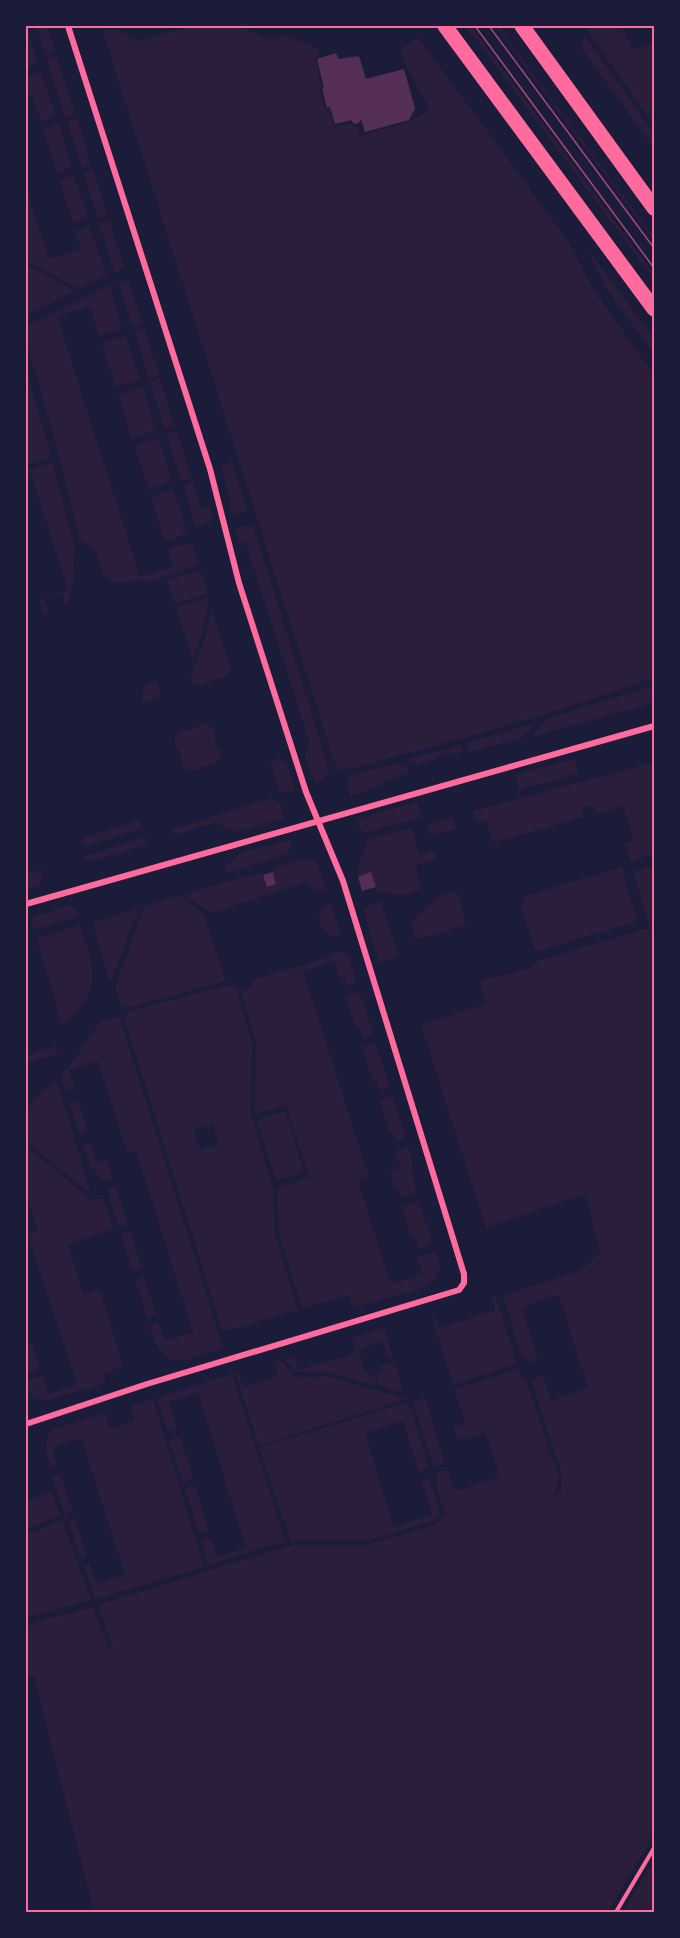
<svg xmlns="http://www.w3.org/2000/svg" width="680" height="1938" viewBox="0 0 680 1938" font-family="Roboto,sans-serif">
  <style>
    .green { fill: #2a1e3b; fill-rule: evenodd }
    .building { fill: #542f53 }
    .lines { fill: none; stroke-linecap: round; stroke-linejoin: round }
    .path { stroke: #ff6b9d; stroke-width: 4 }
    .minor { stroke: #ff6b9d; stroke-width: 6 }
    .primary { stroke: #ff6b9d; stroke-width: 15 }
    .tram { stroke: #a44b75; stroke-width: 1.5 }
    .neatline { fill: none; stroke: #ff6b9d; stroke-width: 2 }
  </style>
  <rect width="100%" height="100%" fill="#1b1b3a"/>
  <g class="green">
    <polygon points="26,26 38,61 26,69"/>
    <polygon points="36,26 47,26 56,52 46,55"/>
    <path d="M192,26H237L271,40L284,34L317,49L320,56L315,58L319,71L318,72L322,87L320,89L325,109L329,110L334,127L350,124L357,127L360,136L411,121L430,109L403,61L401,49L418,37L566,238L594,290L654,375V677C556,714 455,740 354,768L337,770L103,32L113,29L137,40H144Z"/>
    <polygon points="466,26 471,26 654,274 654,280"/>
    <polygon points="495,26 498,26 654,237 654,241"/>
    <polygon points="591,26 622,26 633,50 654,41 654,125 588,31"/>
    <polygon points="585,37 654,133 654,148 580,46"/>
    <polygon points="57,56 75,114 65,117 47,60"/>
    <polygon points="40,71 56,115 41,122 32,94 26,95 26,77"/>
    <polygon points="77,118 91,165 82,168 67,121"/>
    <polygon points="57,124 59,125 72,166 57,173 43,129"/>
    <polygon points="93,169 108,216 98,219 83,172"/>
    <polygon points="73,175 88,217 73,223 59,180"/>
    <polygon points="26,187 49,259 81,249 75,231 89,226 107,275 79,289 26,260"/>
    <polygon points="109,220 125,268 115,273 99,223"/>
    <polygon points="583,242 654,339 654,354 607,289"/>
    <polygon points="26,264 75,291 26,316"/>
    <polygon points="128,280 143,324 133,327 118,282"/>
    <path d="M110,285L122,329L99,336L90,306L57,316L140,577L173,567L167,549L192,543L198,562L195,566L147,582C135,577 124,587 111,581C99,575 102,563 96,553C93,548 85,544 81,541L42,394L26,344V327Z"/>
    <polygon points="144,328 159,375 149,379 134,331"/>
    <polygon points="124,336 126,337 140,379 116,387 102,343"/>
    <polygon points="26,367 51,457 26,465"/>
    <polygon points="160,379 175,426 165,429 150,383"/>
    <polygon points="141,387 143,389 156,429 132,439 118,395"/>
    <polygon points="177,431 192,478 181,481 166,434"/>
    <polygon points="157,438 159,439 172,481 149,490 134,446"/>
    <polygon points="52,462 75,547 73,584 66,607 62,594 44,599 48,613 44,614 39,600 68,590 31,473 26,475 26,471"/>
    <polygon points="232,462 247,511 232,516 229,502 231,501 220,466"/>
    <polygon points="193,482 201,508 210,506 213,521 195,525 183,485"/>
    <polygon points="173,490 188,533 165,542 151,497"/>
    <polygon points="251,525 253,525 330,773 323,780 315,783 305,757 310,744 245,541 239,543 235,528"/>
    <polygon points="196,571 201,573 208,594 175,604 167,580"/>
    <polygon points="209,597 202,634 192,660 176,607"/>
    <polygon points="213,612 231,669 228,676 195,686 190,680 206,635 211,613"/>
    <polygon points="156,681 161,697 141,704 144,685"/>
    <polygon points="651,686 654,703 531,737 548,719"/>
    <polygon points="536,723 522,738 469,752 467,743"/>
    <polygon points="203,724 210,726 215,731 215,742 221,752 220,759 212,766 203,766 198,770 189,771 181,765 180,753 175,746 175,738 181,731 192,730"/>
    <polygon points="461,745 463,752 451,756 449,752 436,756 437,759 417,765 406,760"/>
    <polygon points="279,758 286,762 295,790 283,793 278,789 270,761"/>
    <polygon points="574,759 580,773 519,790 516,775"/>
    <polygon points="654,762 654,854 630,861 625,843 633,841 623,806 596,814 593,805 582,808 584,817 493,843 486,820 476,823 473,811"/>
    <polygon points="397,763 408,767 409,771 366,792 350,796 347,783 351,776"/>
    <polygon points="271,798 281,804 284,819 234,832 216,823 174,835 172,829"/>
    <polygon points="418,802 422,817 365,833 358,826 356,819"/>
    <polygon points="453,818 456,829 431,836 427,825"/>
    <polygon points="139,820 142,828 85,847 82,838"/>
    <polygon points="412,828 419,854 434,850 437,859 415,865 421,884 420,890 405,895 378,892 371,873 358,877 357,871 367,840"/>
    <polygon points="145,837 147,844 90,862 82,857"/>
    <polygon points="290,840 292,846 287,854 226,873 224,867 228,865 240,853"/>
    <path d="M309,858L317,863L327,890C319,894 311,890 306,882L211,913L184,894L262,872L267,886L276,884L273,868Z"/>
    <path d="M652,866L654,873V1834L608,1912H94L34,1675L26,1677V1625L93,1607L109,1649L113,1647L98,1605L292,1545H365L435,1525L445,1514L436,1485L437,1472L447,1470L456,1491L500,1477L485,1432L461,1440C456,1437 455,1434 453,1428L465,1423L454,1389L519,1369L523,1381H526L550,1452L546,1456L551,1454L559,1478L554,1495L560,1493L562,1475L531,1380L543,1375L551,1401L588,1388L559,1295L522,1307L538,1360L530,1362L521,1355L503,1295L582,1270L600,1252L586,1193L486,1228L421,1025L487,1004L479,981L530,968L537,961L645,929L650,930L633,871Z"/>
    <polygon points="622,867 637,921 539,951 534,949 521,904 525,896"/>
    <polygon points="43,869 40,885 26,890 26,875"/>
    <polygon points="457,891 466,925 415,940 411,923 439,896"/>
    <polygon points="179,895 204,915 226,981 126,1008 121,1006 115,987 145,906"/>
    <polygon points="381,901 399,956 379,963 363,908"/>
    <path d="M330,903L342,936L332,937L320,927C317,915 319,908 330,903Z"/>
    <polygon points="71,905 79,916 33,930 30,918"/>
    <polygon points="139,908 110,983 92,922"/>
    <path d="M80,925C94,968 105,992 62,1024L36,938Z"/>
    <polygon points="338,951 348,955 356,981 355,984 347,986 344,977 340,978 334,961 303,971 369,1177 358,1181 391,1284 423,1274 417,1257 436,1252 441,1266 436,1278 426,1287 354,1308 348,1295 304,1308 301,1306 279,1233 277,1188 309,1177 286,1105 255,1114 256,1043 241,990 253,987 251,980 330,957 331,953"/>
    <path d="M235,985L252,1043L251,1115L273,1188L275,1235L297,1307V1310L223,1332L124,1018L127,1012L213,989ZM213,1124L218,1145L200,1150L194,1130Z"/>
    <polygon points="358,992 360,993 373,1033 372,1036 363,1039 360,1028 356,1029 346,996"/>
    <path d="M116,1017L120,1019L223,1348C182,1361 165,1376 149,1325L158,1322L164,1341L193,1332L136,1150L127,1153L98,1061L69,1070L75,1089L66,1092L60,1075L69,1067L101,1021Z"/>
    <polygon points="374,1043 376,1045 390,1085 389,1087 380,1090 377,1081 373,1082 362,1047"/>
    <polygon points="56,1046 58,1054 27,1063 26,1056"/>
    <polygon points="56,1079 90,1190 89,1192 26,1141 26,1108"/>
    <polygon points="392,1096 406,1136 405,1139 396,1142 393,1132 390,1133 379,1100"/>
    <polygon points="78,1100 88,1132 80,1135 69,1103"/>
    <polygon points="286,1111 304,1172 276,1181 257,1120"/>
    <polygon points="91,1143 97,1162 107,1159 113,1178 103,1181 90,1165 83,1145"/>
    <polygon points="26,1146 91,1200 103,1198 113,1229 68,1245 83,1294 100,1290 123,1366 103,1373 105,1382 103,1384 44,1401 35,1398 26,1389 26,1381 42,1376 48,1394 77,1384 28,1235 38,1231 26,1194"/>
    <path d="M407,1147H409C414,1162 411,1175 416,1190L415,1193L402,1197L399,1188H395L390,1172L401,1168L395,1151Z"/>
    <polygon points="116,1186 128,1224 119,1227 107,1189"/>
    <polygon points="418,1201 432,1241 431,1244 419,1249 415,1238 412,1239 401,1206"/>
    <polygon points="130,1232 142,1269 133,1271 121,1234"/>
    <polygon points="144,1277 156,1314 147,1317 135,1280"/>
    <polygon points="495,1295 517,1364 453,1384 431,1315 434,1313 439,1328 495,1311 491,1296"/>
    <polygon points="384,1328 393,1358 389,1359 382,1341 359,1349 365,1372 368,1371 370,1377 374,1375 377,1386 323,1371 297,1372 284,1359 294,1356 299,1370 356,1353 352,1338"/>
    <polygon points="32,1344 40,1369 26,1373 26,1346"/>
    <polygon points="274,1361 281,1361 295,1377 325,1376 407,1399 261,1445 258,1443 235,1373 239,1373 243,1387 278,1376"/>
    <polygon points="394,1361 404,1393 380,1386 376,1374 382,1373 380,1366"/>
    <polygon points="232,1374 285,1541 208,1565 201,1541 211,1538 218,1557 246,1548 198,1393 169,1402 177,1428 168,1431 157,1398"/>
    <polygon points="425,1397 445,1463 434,1467 413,1402"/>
    <polygon points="153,1399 204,1567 95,1599 84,1566 90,1564 97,1584 125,1574 81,1438 52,1447 58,1466 51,1468 45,1450 46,1441 50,1433 54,1429 105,1413 110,1429 135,1421 131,1406"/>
    <polygon points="404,1403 407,1404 412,1413 429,1468 419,1472 403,1421 365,1433 394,1527 432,1515 421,1480 429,1478 440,1513 433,1521 366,1541 291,1541 259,1448"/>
    <polygon points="180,1436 193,1478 183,1482 169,1440"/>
    <polygon points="60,1474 73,1511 65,1514 52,1477"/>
    <polygon points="195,1485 209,1530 199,1533 185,1488"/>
    <polygon points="52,1492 61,1516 26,1529 26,1500"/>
    <polygon points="75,1518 87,1557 81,1559 68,1521"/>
    <polygon points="62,1520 91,1600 26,1618 26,1535"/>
    <polygon points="654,1861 654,1912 623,1912"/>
  </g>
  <g class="building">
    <polygon points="336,53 339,59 359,56 366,79 404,69 415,108 409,120 365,132 361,119 359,123 354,124 351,120 335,124 330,107 327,108 322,89 324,88 317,59"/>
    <polygon points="273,872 276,884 267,887 263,875"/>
    <polygon points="371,872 376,887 362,891 358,877"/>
  </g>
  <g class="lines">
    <polyline class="path" points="616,1912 654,1848"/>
    <g class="minor">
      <polyline points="26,904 654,726"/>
      <polyline points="26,1424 147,1384 459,1290 464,1283 464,1274 343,881 306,792 239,583 210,469 68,26"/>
    </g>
    <g class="primary">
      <polyline points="445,26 654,309"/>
      <polyline points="522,26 654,208"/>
    </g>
    <g class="tram">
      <polyline points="475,26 654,268"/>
      <polyline points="489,26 654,248"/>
    </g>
  </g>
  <rect width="680" height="1938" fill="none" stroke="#1b1b3a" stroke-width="54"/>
  <rect x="27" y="27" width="626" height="1884" class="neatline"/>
</svg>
